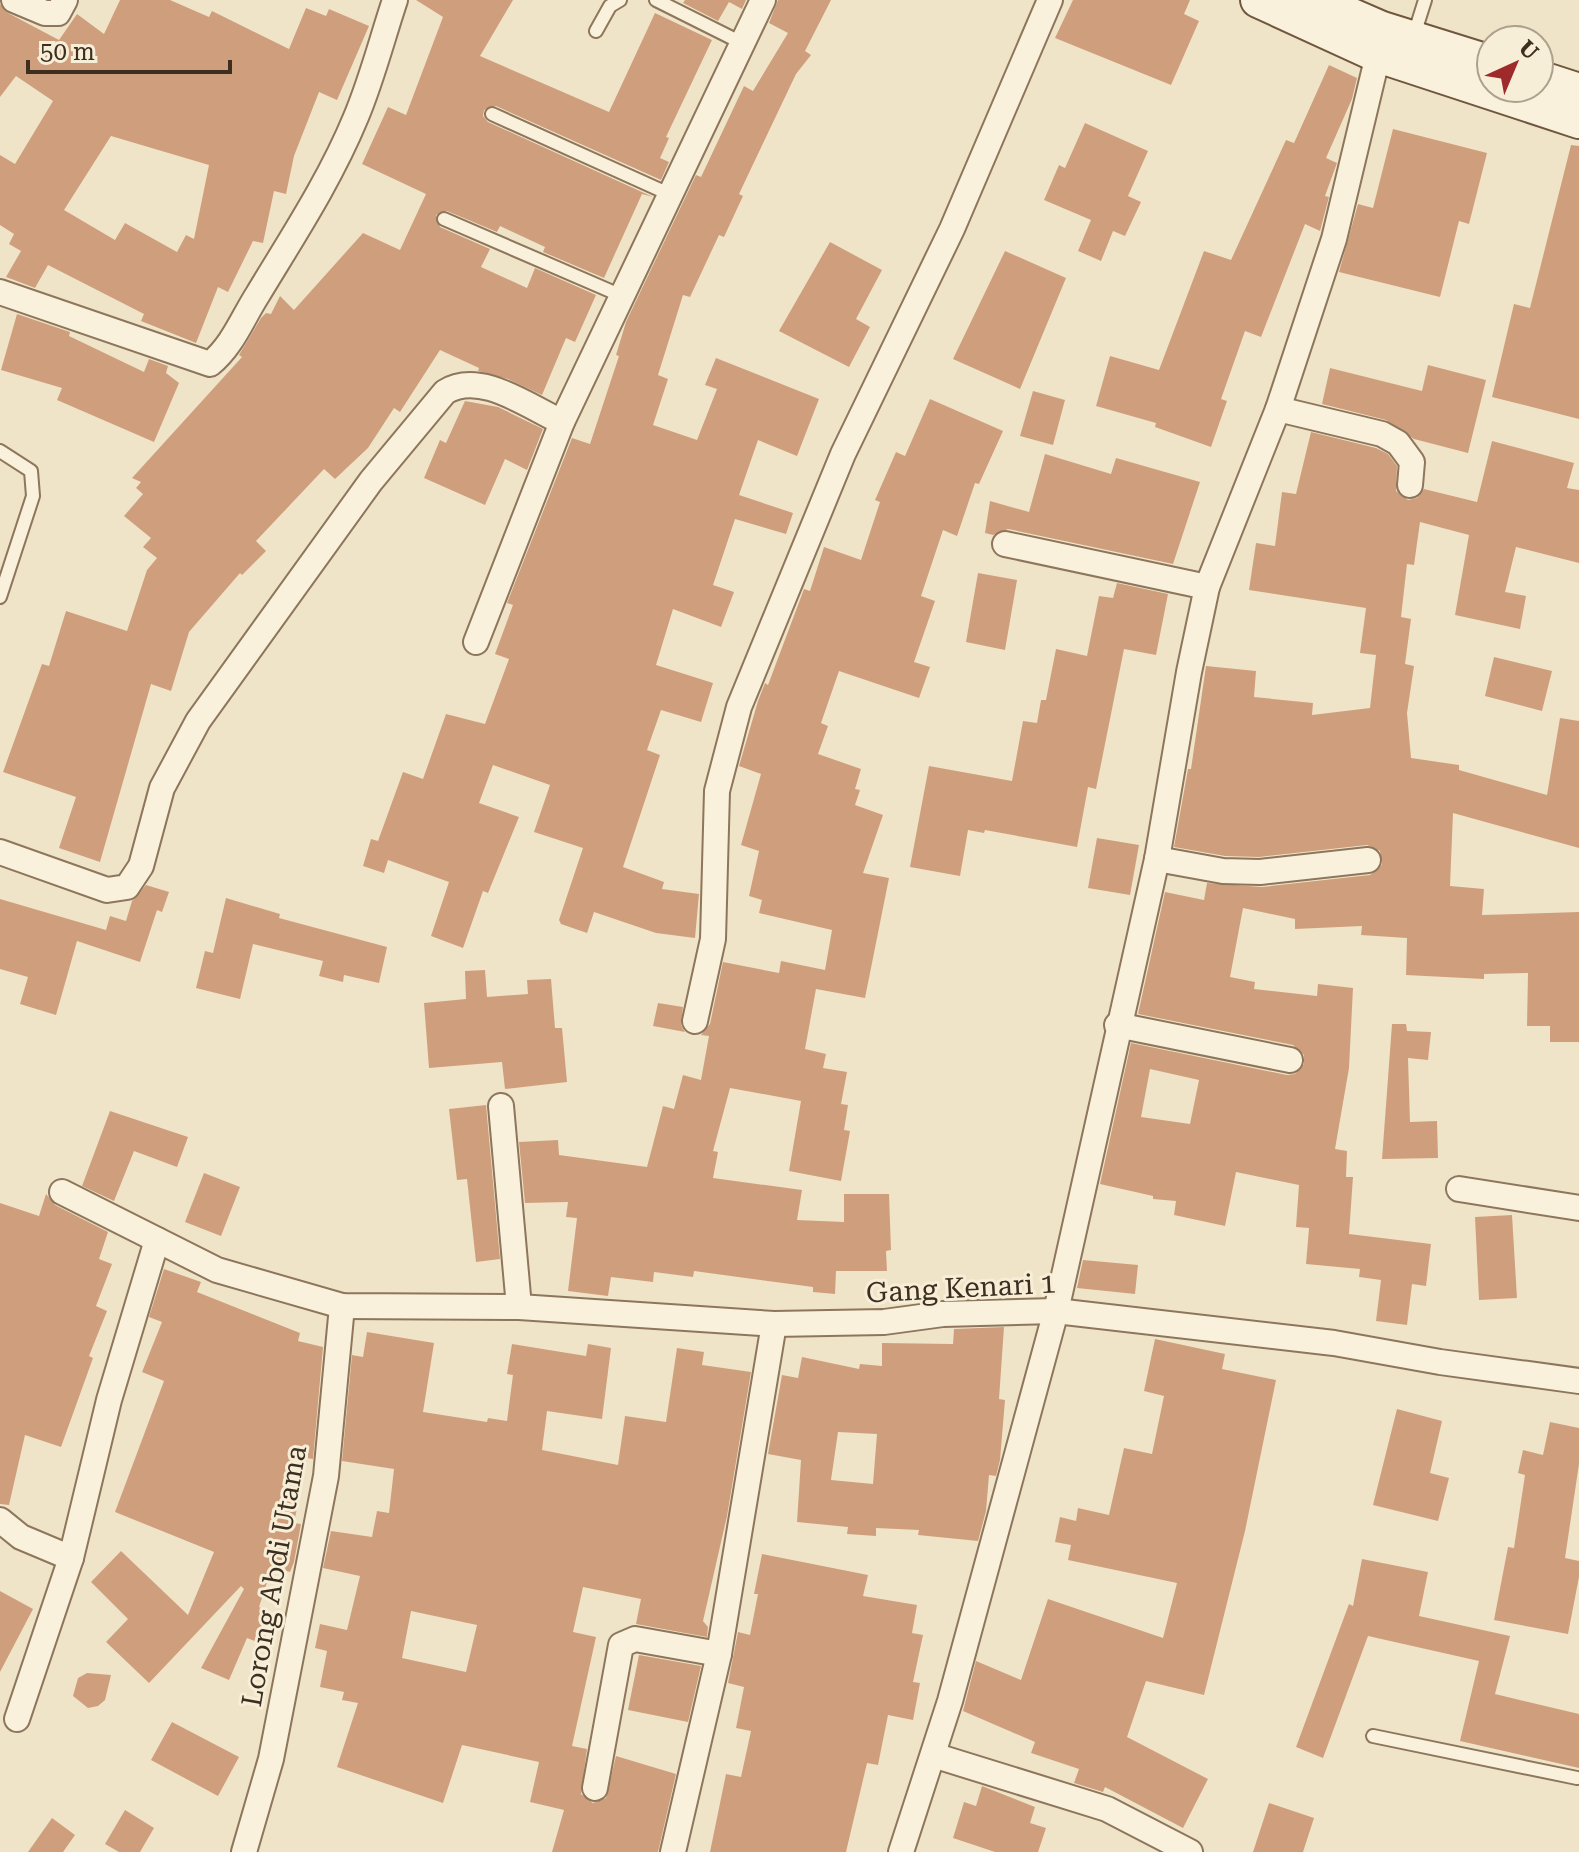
<svg xmlns="http://www.w3.org/2000/svg" width="1579" height="1852" viewBox="0 0 1579 1852" font-family="'Roboto Serif',serif">
  <style>
    .building { fill: #cf9f7d; fill-rule: evenodd }
    .lines { fill: none; stroke-linecap: round; stroke-linejoin: round }
    .lane-casing { stroke: #8d765c; stroke-width: 16 }
    .street-casing { stroke: #8d765c; stroke-width: 28 }
    .secondary-casing { stroke: #6f573f; stroke-width: 38 }
    .lane { stroke: #faf1dc; stroke-width: 12 }
    .street { stroke: #faf1dc; stroke-width: 24 }
    .secondary { stroke: #faf1dc; stroke-width: 34 }
    .labels { text-anchor: middle; dominant-baseline: central; stroke-width: 6; stroke-linejoin: round; paint-order: stroke }
    .street-label { font-size: 28px; fill: #3d2e20; stroke: #f7eed8 }
  </style>
  <rect width="100%" height="100%" fill="#f0e4c8"/>
  <g class="building">
    <path d="M120,0H170L209,17L212,11L289,49L306,8L326,16L329,9L369,26L337,100L319,92L294,156L286,194L274,191L263,243L253,241L228,292L218,287L196,343L141,321L144,314L48,265L35,288L6,277L21,251L9,244L14,234L0,225V155L15,164L53,101L16,76L0,97V4L8,13L59,40L77,14L104,34ZM111,136L209,165L194,239L186,235L177,252L125,223L115,240L64,210Z"/>
    <polygon points="416,0 513,0 480,56 609,112 655,13 712,40 666,137 669,138 660,158 669,162 661,180 496,106 484,110 483,116 488,122 653,197 642,194 604,278 543,252 545,247 500,226 497,232 447,211 436,215 440,227 490,249 481,267 527,288 535,268 596,295 575,342 566,338 542,395 508,379 478,371 479,368 440,350 400,412 394,408 368,448 335,479 324,469 256,541 266,551 242,575 240,573 189,632 171,691 151,684 100,862 59,848 76,797 3,772 42,664 49,666 66,611 127,631 147,570 157,558 143,547 151,538 124,516 143,494 136,488 141,482 132,478 242,357 239,355 261,318 266,313 271,314 280,296 294,310 363,233 400,250 426,194 362,164 388,107 406,115 443,17"/>
    <polygon points="685,0 746,0 742,9 729,2 718,21 683,3"/>
    <polygon points="778,0 831,0 805,51 811,55 796,74 739,194 743,196 724,237 719,235 690,297 683,295 658,375 668,379 653,425 697,440 717,389 705,385 716,358 819,399 797,456 758,440 739,495 793,513 786,534 735,519 713,585 734,592 721,627 673,609 656,665 713,683 701,722 661,710 647,750 660,755 623,867 664,882 662,889 699,894 695,938 656,933 594,912 587,933 561,924 559,920 583,848 534,832 550,785 493,765 479,803 519,817 488,893 483,891 463,948 431,936 449,882 388,860 384,873 363,866 371,839 378,841 403,772 423,779 446,714 485,724 509,659 495,654 513,605 507,603 572,438 590,444 619,356 616,355 626,322 696,175 701,177 744,86 753,91 788,33 769,23"/>
    <polygon points="1073,0 1190,0 1184,14 1199,21 1171,85 1055,38"/>
    <polygon points="1329,65 1357,78 1352,99 1326,158 1337,163 1325,196 1329,197 1320,231 1305,224 1261,337 1245,331 1221,399 1227,401 1211,447 1155,427 1156,423 1096,406 1110,356 1159,370 1204,251 1231,260 1286,140 1294,143"/>
    <polygon points="1085,123 1148,151 1128,196 1141,202 1125,236 1113,231 1101,261 1078,251 1091,220 1044,200 1059,165 1065,168"/>
    <polygon points="1393,129 1487,153 1469,224 1459,221 1440,297 1339,272 1358,204 1373,208"/>
    <polygon points="1571,145 1579,146 1579,419 1492,397 1514,304 1530,308"/>
    <polygon points="830,242 882,270 856,319 870,327 849,367 779,331"/>
    <polygon points="1005,251 1066,278 1020,389 953,359"/>
    <polygon points="17,314 70,332 69,336 144,372 149,359 168,366 166,373 179,383 154,442 57,400 62,388 1,370"/>
    <polygon points="1428,365 1486,380 1468,453 1414,439 1386,420 1322,404 1330,368 1422,391"/>
    <polygon points="1033,391 1065,400 1053,445 1020,436"/>
    <polygon points="930,399 1003,431 979,484 975,483 957,536 943,530 921,596 935,601 914,662 930,667 919,698 839,671 821,723 828,726 818,754 861,769 855,789 860,790 855,805 883,815 863,873 889,878 865,998 816,989 805,1049 826,1054 823,1068 847,1072 841,1104 848,1105 844,1130 850,1131 841,1181 789,1171 801,1101 730,1088 713,1151 718,1152 713,1178 802,1190 797,1220 844,1222 844,1194 889,1194 891,1250 886,1251 887,1271 836,1271 835,1294 813,1292 813,1287 694,1271 693,1277 654,1272 653,1282 611,1277 608,1296 568,1291 577,1218 566,1217 568,1202 525,1203 519,1142 558,1140 559,1155 647,1167 663,1106 674,1109 683,1075 701,1080 709,1036 701,1035 710,1024 723,962 779,973 781,961 825,970 832,930 759,913 762,900 749,896 759,851 741,845 761,774 739,766 758,701 765,683 768,685 804,589 810,591 824,547 861,560 880,502 875,500 896,452 905,456"/>
    <polygon points="465,401 498,407 543,429 527,470 505,459 485,505 424,478 440,440 446,443"/>
    <path d="M1311,432L1376,448L1388,454L1397,466L1396,491L1408,500L1417,498L1424,489L1477,502L1492,441L1574,463L1567,488L1579,490V563L1516,547L1505,592L1526,596L1520,629L1455,615L1469,535L1420,522L1414,565L1407,564L1401,617L1411,619L1405,664L1414,666L1407,713L1411,758L1459,765V770L1547,795L1560,718L1579,721V848L1453,813L1450,886L1484,889L1482,915L1579,912V1042H1550V1026H1527L1528,973L1484,974V979L1406,975L1407,938L1361,935L1362,926L1295,929V919L1243,908L1230,977L1255,982L1254,989L1317,996L1318,984L1353,988L1349,1068L1335,1149L1347,1151L1346,1177H1353L1349,1234L1431,1244L1426,1286L1412,1284L1407,1325L1376,1321L1381,1280L1359,1277L1360,1269L1306,1264L1309,1228L1296,1227L1299,1185L1236,1172L1225,1226L1174,1215L1176,1201L1153,1199V1196L1100,1184L1131,1043L1287,1075L1295,1074L1304,1064V1055L1293,1045L1138,1014L1165,892L1204,900L1207,883L1262,887L1370,875L1382,865L1380,851L1367,845L1259,857L1225,856L1174,847L1188,769H1191L1206,666L1256,671L1254,697L1313,703L1312,715L1370,708L1376,655L1360,653L1366,608L1249,590L1256,543L1275,546L1282,492L1296,494ZM1150,1069L1199,1080L1190,1124L1141,1117Z"/>
    <polygon points="1045,454 1111,474 1116,458 1200,482 1173,564 1008,529 993,535 985,533 990,501 1029,512"/>
    <polygon points="978,573 1017,580 1005,650 966,642"/>
    <polygon points="1117,583 1168,594 1156,655 1124,649 1096,789 1088,787 1077,847 985,830 984,833 968,830 960,876 910,867 929,766 1012,781 1023,721 1037,723 1041,700 1046,700 1056,649 1087,656 1099,596 1113,598"/>
    <polygon points="1494,657 1552,671 1542,711 1485,696"/>
    <polygon points="1097,838 1139,845 1130,895 1088,888"/>
    <polygon points="146,885 169,892 162,912 157,910 140,962 77,941 56,1015 20,1004 28,977 0,969 0,899 106,930 110,916 126,921 132,901"/>
    <polygon points="226,898 280,914 279,918 387,947 379,983 344,975 343,982 319,976 323,961 253,944 240,999 196,988 205,951 213,953"/>
    <polygon points="485,970 487,997 528,994 527,980 551,979 555,1028 562,1028 567,1082 505,1089 502,1062 429,1068 424,1003 466,999 465,971"/>
    <polygon points="658,1003 683,1007 681,1025 685,1032 653,1026"/>
    <polygon points="1392,1024 1406,1024 1407,1031 1431,1032 1428,1060 1408,1058 1410,1122 1437,1121 1438,1158 1382,1159"/>
    <polygon points="486,1105 500,1259 476,1262 467,1179 457,1180 449,1109"/>
    <polygon points="110,1111 188,1137 177,1167 134,1151 114,1201 82,1186"/>
    <polygon points="204,1173 240,1187 221,1236 185,1222"/>
    <polygon points="46,1194 55,1205 108,1232 99,1259 112,1264 96,1306 107,1311 89,1356 93,1358 61,1447 25,1435 9,1505 0,1504 0,1203 39,1216"/>
    <polygon points="1512,1215 1517,1298 1479,1300 1475,1217"/>
    <polygon points="1083,1260 1138,1265 1135,1294 1077,1288"/>
    <polygon points="164,1269 201,1282 197,1292 300,1333 298,1341 323,1347 313,1459 307,1458 294,1523 301,1524 294,1562 290,1572 272,1567 259,1607 274,1614 262,1644 247,1638 229,1680 201,1668 244,1589 241,1586 149,1683 106,1642 128,1619 91,1582 121,1551 188,1615 214,1552 115,1512 164,1381 142,1372 162,1322 149,1317"/>
    <path d="M1004,1327L999,1399L1005,1400L1000,1460L996,1476L989,1475L986,1511L978,1541L918,1535L919,1530L876,1528V1536L847,1534L848,1527L797,1522L801,1460L768,1454L782,1375L798,1378L802,1357L859,1369L860,1364L882,1366V1343L953,1344L954,1329ZM838,1432L877,1434L873,1484L831,1480Z"/>
    <path d="M367,1332L434,1343L423,1412L487,1422L488,1418L507,1421L513,1375L507,1374L512,1344L586,1356L588,1344L611,1348L602,1419L547,1411L542,1450L618,1465L625,1416L666,1422L677,1348L704,1352L702,1365L751,1372L727,1516L703,1621L708,1627L707,1637L636,1624L641,1599L583,1587L573,1632L596,1637L572,1746L587,1749L581,1794L593,1803L606,1798L616,1756L676,1774L658,1852H552L564,1810L530,1802L539,1762L462,1745L443,1803L337,1767L358,1703L342,1700L344,1692L320,1687L327,1651L315,1648L320,1624L347,1630L360,1576L323,1568L331,1531L372,1537L377,1511L389,1513L394,1469L342,1461L352,1355L363,1357ZM411,1611L477,1625L466,1672L402,1658Z"/>
    <polygon points="1155,1339 1225,1354 1222,1369 1276,1380 1245,1531 1204,1695 1146,1681 1127,1737 1208,1779 1183,1828 1105,1787 1103,1792 1074,1783 1079,1769 1031,1753 1035,1742 963,1711 976,1661 1021,1680 1048,1599 1163,1638 1177,1583 1068,1560 1071,1545 1055,1542 1060,1517 1076,1521 1078,1508 1109,1515 1124,1448 1152,1454 1164,1396 1144,1391"/>
    <polygon points="1397,1409 1442,1421 1430,1473 1449,1478 1438,1521 1373,1505"/>
    <polygon points="1550,1422 1579,1428 1579,1464 1565,1558 1579,1561 1579,1577 1568,1634 1494,1620 1508,1547 1514,1548 1525,1475 1518,1473 1523,1450 1543,1455"/>
    <polygon points="762,1554 868,1575 863,1596 917,1605 912,1633 923,1635 913,1682 920,1683 913,1720 888,1715 878,1765 867,1763 846,1852 710,1852 726,1774 741,1777 751,1731 736,1728 744,1687 728,1683 738,1632 750,1635 758,1594 754,1594"/>
    <polygon points="1362,1559 1428,1572 1419,1616 1510,1636 1495,1694 1579,1714 1579,1768 1460,1741 1479,1661 1368,1636 1323,1758 1296,1747 1349,1604 1353,1606"/>
    <polygon points="0,1591 33,1609 0,1672"/>
    <polygon points="639,1655 701,1666 688,1722 628,1710"/>
    <polygon points="87,1673 111,1675 105,1700 98,1706 88,1708 73,1696 78,1678"/>
    <polygon points="172,1722 239,1757 218,1796 151,1760"/>
    <polygon points="982,1786 1035,1807 1030,1823 1046,1828 1038,1852 995,1852 953,1838 964,1802 976,1806"/>
    <polygon points="1269,1803 1314,1818 1303,1852 1253,1852"/>
    <polygon points="125,1810 154,1828 140,1852 119,1852 105,1844"/>
    <polygon points="52,1818 75,1835 63,1852 28,1852"/>
  </g>
  <g class="lines">
    <g class="lane-casing">
      <g id="lane">
        <polyline points="656,0 740,42"/>
        <polyline points="596,31 610,6 620,0"/>
        <polyline points="1414,35 1425,0"/>
        <polyline points="492,114 669,194"/>
        <polyline points="444,219 622,296"/>
        <polyline points="0,451 31,471 33,496 0,597"/>
        <polyline points="1373,1736 1577,1778"/>
      </g>
    </g>
    <g class="street-casing">
      <g id="street">
        <polyline points="14,0 45,13 58,13 65,0"/>
        <path d="M0,292L210,364C233,345 242,319 258,294C293,236 330,180 356,117C372,79 382,39 395,0"/>
        <polyline points="1278,409 1382,434 1398,443 1412,462 1410,485"/>
        <polyline points="1005,544 1207,587"/>
        <polyline points="476,642 562,422 763,0"/>
        <path d="M0,852L107,890L127,887L141,866L162,788L198,721L371,481L445,392C480,370 527,406 562,422"/>
        <polyline points="1157,859 1223,871 1260,872 1368,860"/>
        <polyline points="695,1021 713,939 717,791 739,707 843,454 952,229 1050,0"/>
        <polyline points="1117,1025 1290,1060"/>
        <polyline points="501,1106 519,1307"/>
        <polyline points="1459,1189 1579,1208"/>
        <polyline points="62,1192 217,1270 342,1306 519,1307 774,1324 884,1322 943,1314 1056,1311 1334,1343 1440,1362 1579,1381"/>
        <polyline points="0,1520 21,1537 71,1558"/>
        <polyline points="17,1719 71,1558 109,1400 157,1240"/>
        <polyline points="933,1755 1107,1809 1190,1852"/>
        <polyline points="595,1788 621,1645 635,1639 719,1654"/>
        <polyline points="244,1852 271,1759 326,1476 342,1306"/>
        <polyline points="673,1852 719,1654 774,1324"/>
        <polyline points="901,1852 950,1701 1056,1311 1157,859 1189,672 1207,587 1278,409 1334,239 1378,55"/>
      </g>
    </g>
    <g class="secondary-casing">
      <g id="secondary">
        <polyline points="1258,0 1378,55 1579,121"/>
        <polyline points="1315,0 1382,29 1491,63"/>
        <polyline points="1539,78 1579,91"/>
      </g>
    </g>
    <use href="#lane" class="lane"/>
    <use href="#street" class="street"/>
    <use href="#secondary" class="secondary"/>
  </g>
  <g class="labels">
    <g class="street-label">
      <text transform="translate(961 1288) rotate(-3)">Gang Kenari 1</text>
      <text transform="translate(274 1576) rotate(-80)">Lorong Abdi Utama</text>
    </g>
  </g>
  <g transform="translate(1515 64) rotate(44)"><circle r="38" fill="#f7eed8" stroke="#ada18e" stroke-width="2"/>
  <path d="M0-6L14 30L0 20L-14 30Z" fill="#9e2a2b"/>
  <text y="-12" font-size="22" font-weight="bold" text-anchor="middle" fill="#3d2e20">U</text>
  </g>
  <path d="M28 60v12h202v-12" fill="none" stroke="#3d2e20" stroke-width="4"/>
  <text x="40" y="60" font-size="24" fill="#3d2e20" stroke="#f7eed8" stroke-width="6" paint-order="stroke">50 m</text>
</svg>
